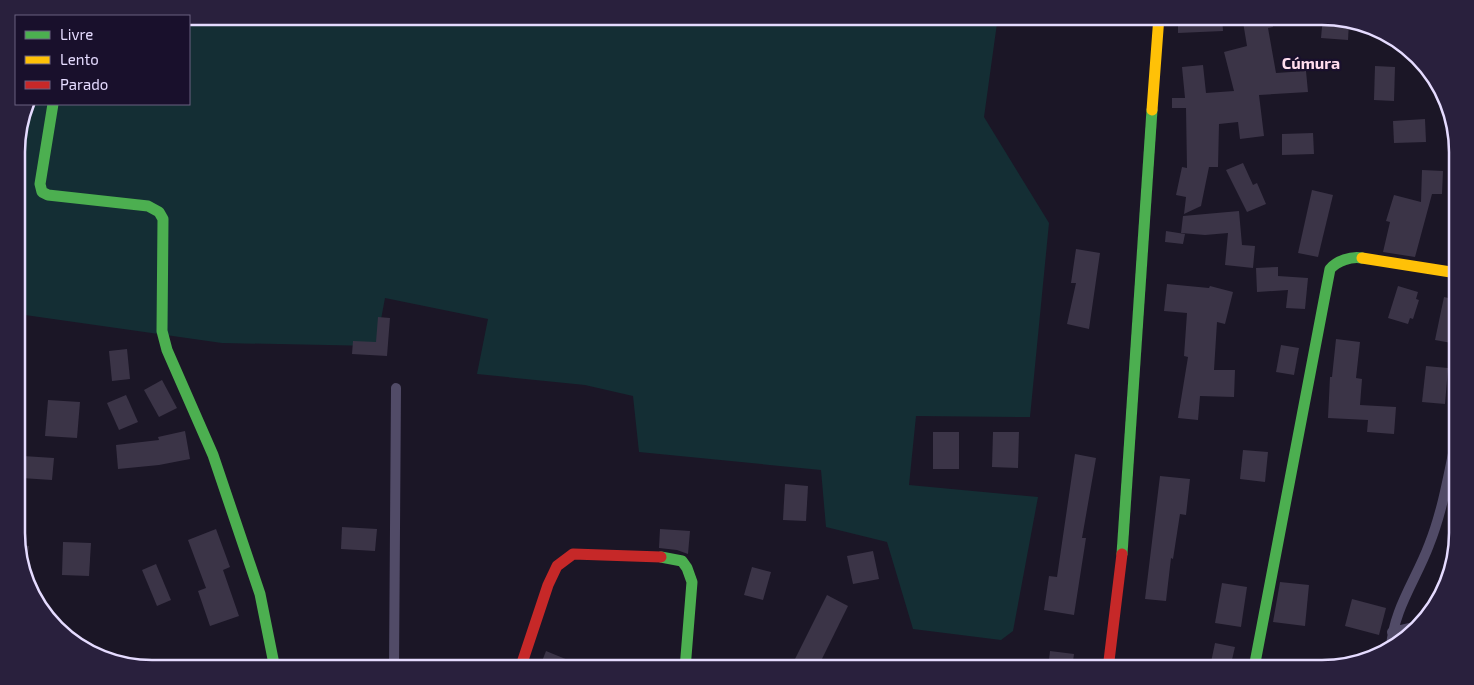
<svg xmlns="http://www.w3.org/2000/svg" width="1474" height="685" viewBox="0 0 1474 685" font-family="'Exo 2',sans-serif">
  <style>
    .green { fill: #142e34 }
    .building { fill: #3b3447 }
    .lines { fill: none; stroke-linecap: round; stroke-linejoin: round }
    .street { stroke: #514b67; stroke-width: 10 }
    .fast { stroke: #4caf50; stroke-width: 11 }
    .slow { stroke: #ffc107; stroke-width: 11 }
    .jam { stroke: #c62828; stroke-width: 11 }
    .labels { text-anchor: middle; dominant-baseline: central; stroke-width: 4.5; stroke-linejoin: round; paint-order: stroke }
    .neighbourhood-label { font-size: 16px; font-weight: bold; fill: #ffdded; stroke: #19102c }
    .rim { fill: none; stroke: #e5dbff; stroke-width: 2.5 }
  </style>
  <rect width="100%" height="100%" fill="#1b1626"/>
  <polygon class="green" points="189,16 998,16 984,117 1049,223 1030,417 916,416 909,485 1038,497 1013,631 1001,640 913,629 887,542 826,527 821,470 639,452 633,396 585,385 477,374 488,319 385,298 376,346 222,343 18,314 17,317 17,143 27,104 189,104"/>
  <g class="building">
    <polygon points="1178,16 1222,16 1223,31 1178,33"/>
    <polygon points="1242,16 1271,16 1273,27 1268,28 1276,73 1306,71 1308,92 1259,95 1264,136 1240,139 1238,122 1219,124 1218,167 1209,167 1201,206 1184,214 1186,197 1176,195 1182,167 1187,168 1186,108 1172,108 1172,98 1185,98 1182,67 1203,65 1206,93 1234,91 1224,52 1247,46"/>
    <polygon points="1323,16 1349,22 1348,40 1321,38"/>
    <polygon points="1375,66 1395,67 1394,101 1374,100"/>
    <polygon points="1425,119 1426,142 1394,143 1393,121"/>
    <polygon points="1313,133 1314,154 1282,155 1282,134"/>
    <polygon points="1243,163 1253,185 1257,183 1266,204 1247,212 1226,170"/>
    <polygon points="1422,170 1443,171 1442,194 1432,194 1415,257 1383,252 1390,222 1386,221 1394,195 1421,202"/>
    <polygon points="1312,190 1333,195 1318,257 1298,253"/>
    <polygon points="1239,211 1242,245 1255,246 1253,268 1225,265 1228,233 1205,235 1181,233 1183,216"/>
    <polygon points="1166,231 1185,234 1183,244 1165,242"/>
    <polygon points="1076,249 1100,253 1089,329 1067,324 1076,283 1071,283"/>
    <polygon points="1278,267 1278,276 1308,278 1305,309 1286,308 1288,290 1257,292 1256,268"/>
    <polygon points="1167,284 1209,288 1210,286 1233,292 1225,324 1217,322 1214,370 1235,370 1234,397 1200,396 1198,420 1178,418 1188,357 1184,356 1187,313 1164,311"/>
    <polygon points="1398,286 1418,292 1416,299 1419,300 1413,319 1410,318 1408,324 1388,318"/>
    <polygon points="1444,297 1457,300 1457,344 1435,340"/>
    <polygon points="378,317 390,318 387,356 352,354 353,341 376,342"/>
    <polygon points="1336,339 1360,342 1356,378 1362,379 1360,405 1396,407 1394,434 1367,432 1368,420 1328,418 1330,377 1332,377"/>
    <polygon points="1281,345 1299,348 1294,375 1276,372"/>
    <polygon points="127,349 130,379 112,381 109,351"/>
    <polygon points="1426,366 1448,368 1445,404 1422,402"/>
    <polygon points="162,380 177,408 159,417 144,390"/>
    <polygon points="126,395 138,422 119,430 107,403"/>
    <polygon points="48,400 80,402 77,438 45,436"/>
    <polygon points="185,431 190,459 159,465 118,469 116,445 159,440 158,437"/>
    <rect x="933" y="432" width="26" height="37"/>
    <polygon points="993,432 1019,432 1018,468 992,467"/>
    <polygon points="1243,450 1268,452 1265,482 1240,479"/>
    <polygon points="1075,454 1096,458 1082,538 1086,538 1074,615 1044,610 1049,576 1057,577"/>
    <polygon points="23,456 54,458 52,480 21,478"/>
    <polygon points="1160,476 1190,479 1186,515 1180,514 1173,559 1171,558 1166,601 1145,599"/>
    <polygon points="785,484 808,486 806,521 783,520"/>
    <polygon points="342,527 377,529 375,551 341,549"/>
    <polygon points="216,529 230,567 223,570 239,616 210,626 198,591 206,588 188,540"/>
    <polygon points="660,529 690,531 688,554 677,550 659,548"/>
    <polygon points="63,542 91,543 89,576 62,575"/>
    <polygon points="17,544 29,546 26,571 17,551"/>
    <polygon points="873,551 879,579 853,584 847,556"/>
    <polygon points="156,564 171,600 157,606 142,570"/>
    <polygon points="752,567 771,572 763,600 744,595"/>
    <polygon points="1280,582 1309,585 1305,626 1273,622"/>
    <polygon points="1222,583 1247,587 1241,627 1215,623"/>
    <polygon points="827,595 848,606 817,669 790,669"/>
    <polygon points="1352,599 1386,608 1379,635 1345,626"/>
    <polygon points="1215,643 1235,647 1230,668 1210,667"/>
    <polygon points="546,651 568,660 565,669 539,669"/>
    <polygon points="1050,651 1074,654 1072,669 1048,669"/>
  </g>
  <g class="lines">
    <g class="street">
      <polyline points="1392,632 1413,627"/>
      <path d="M1391,648C1393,610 1416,580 1429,545C1443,510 1449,472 1457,434"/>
      <polyline points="394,669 396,388"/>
    </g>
    <g class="fast">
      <polyline points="53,104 40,184 42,192 48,195 148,206 159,212 163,219 162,331 167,350 213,455 260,594 275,669"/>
      <polyline points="1122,554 1152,110"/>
      <polyline points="661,557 682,561 687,568 692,582 685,669"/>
      <path d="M1254,668L1330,269C1337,261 1351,256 1362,258"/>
    </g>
    <g class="slow">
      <polyline points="1152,110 1159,16"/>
      <polyline points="1362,258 1457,273"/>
    </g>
    <g class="jam">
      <polyline points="520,669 548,585 557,566 573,554 661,557"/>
      <polyline points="1108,669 1122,554"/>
    </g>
  </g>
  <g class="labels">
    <g class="neighbourhood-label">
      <text x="1311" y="62">Cúmura</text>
    </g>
  </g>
  <path d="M0 0H1474V685H0ZM152 25H1322A127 127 0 0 1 1449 152V533A127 127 0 0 1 1322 660H152A127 127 0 0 1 25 533V152A127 127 0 0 1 152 25Z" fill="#29203d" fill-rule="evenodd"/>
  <path class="rim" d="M152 25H1322A127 127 0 0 1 1449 152V533A127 127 0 0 1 1322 660H152A127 127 0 0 1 25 533V152A127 127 0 0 1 152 25Z"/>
  <rect x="15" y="15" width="175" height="90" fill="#19102c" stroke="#6b6180"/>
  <rect x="25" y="31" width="25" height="8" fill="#4caf50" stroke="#6b6180"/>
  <text x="60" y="40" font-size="15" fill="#e5dbff">Livre</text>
  <rect x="25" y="56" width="25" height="8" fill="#ffc107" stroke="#6b6180"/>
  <text x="60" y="65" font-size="15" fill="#e5dbff">Lento</text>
  <rect x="25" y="81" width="25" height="8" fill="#c62828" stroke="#6b6180"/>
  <text x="60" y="90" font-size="15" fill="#e5dbff">Parado</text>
</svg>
